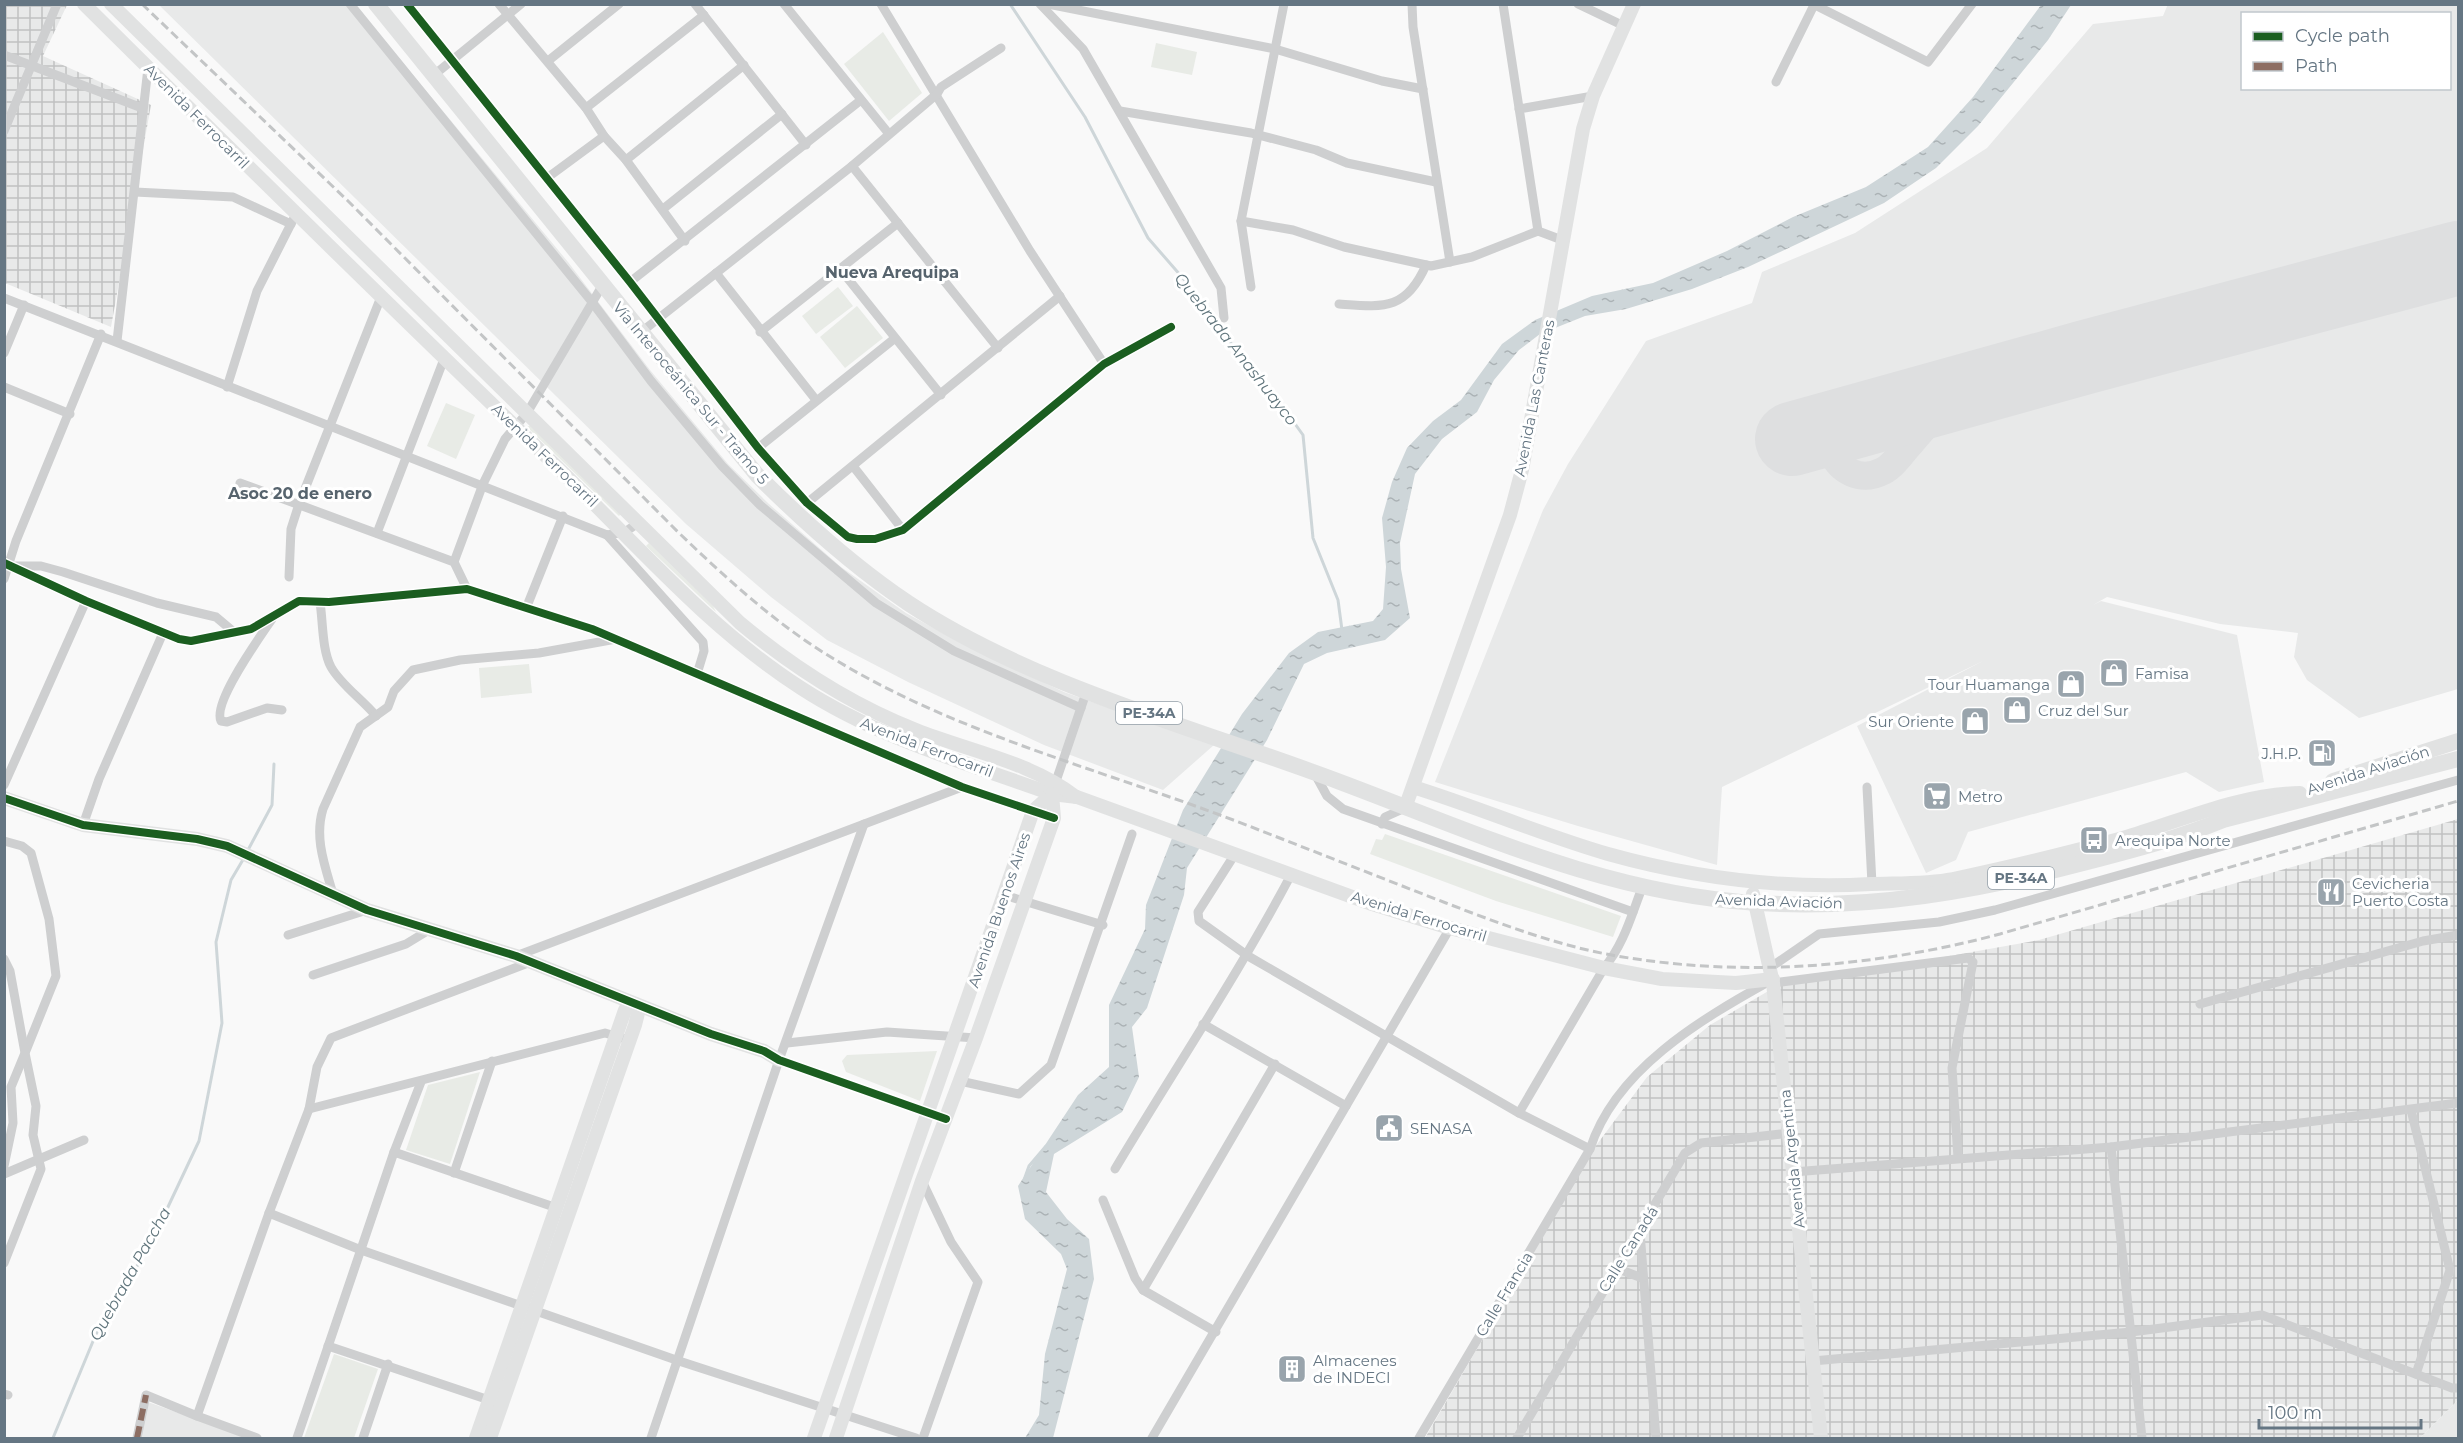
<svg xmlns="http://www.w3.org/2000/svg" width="2463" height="1443" viewBox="0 0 2463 1443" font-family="Montserrat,sans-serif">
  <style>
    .built { fill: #e8e9e9; fill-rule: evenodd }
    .industrial { fill: url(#industrial-grid) }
    .green { fill: #e8ebe6 }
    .water { fill: url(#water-ripples) }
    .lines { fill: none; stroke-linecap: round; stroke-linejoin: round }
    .stream { stroke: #ced6d9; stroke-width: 3 }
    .taxiway { stroke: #dedfe0; stroke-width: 28 }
    .runway { stroke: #dedfe0; stroke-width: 74 }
    .street { stroke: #cecfd0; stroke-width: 9 }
    .secondary { stroke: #e1e2e2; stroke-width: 14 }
    .highway { stroke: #e1e2e2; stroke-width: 16 }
    .rail { stroke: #c3c5c6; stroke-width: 3; stroke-dasharray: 9 4.5; stroke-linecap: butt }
    .quiet { stroke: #8d6e63; stroke-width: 6; stroke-dasharray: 12 6; stroke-linecap: butt }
    .cycleway-casing { stroke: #fff; stroke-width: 11 }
    .cycleway { stroke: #1b5e20; stroke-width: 8 }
    .labels { text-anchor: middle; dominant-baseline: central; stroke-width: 6; stroke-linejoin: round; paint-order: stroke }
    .shield { fill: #fff; stroke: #939fa8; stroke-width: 1.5 }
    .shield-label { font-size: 14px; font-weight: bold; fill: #657683 }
    .street-label { font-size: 15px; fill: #657683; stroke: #fff }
    .poi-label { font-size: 15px; fill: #657683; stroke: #fff; text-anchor: start }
    .neighbourhood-label { font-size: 16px; font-weight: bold; fill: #57646e; stroke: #fff }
    .water-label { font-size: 16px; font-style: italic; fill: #60757c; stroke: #fff }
  </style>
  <defs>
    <pattern id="industrial-grid" width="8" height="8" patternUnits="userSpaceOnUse" patternTransform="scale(1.5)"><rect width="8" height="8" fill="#e8e9e9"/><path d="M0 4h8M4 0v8" fill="none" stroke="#c0c1c2"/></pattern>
    <pattern id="water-ripples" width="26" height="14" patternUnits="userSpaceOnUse" patternTransform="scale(1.5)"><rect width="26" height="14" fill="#ced6d9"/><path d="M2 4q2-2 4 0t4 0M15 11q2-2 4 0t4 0" fill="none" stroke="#abb2b5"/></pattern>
  </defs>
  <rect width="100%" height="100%" fill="#f9f9f9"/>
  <g class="built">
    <path d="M2168,4L2458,5V689L2359,718L2307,680L2294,657L2298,633L2220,624L2107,597L2093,605L2101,601L2237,635L2264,782L2219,792L2186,772L1968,832L1956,860L1926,873L1857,726L1983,661L1722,787L1717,865L1578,826L1435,782L1543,510L1568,464L1646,341L1752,303L1762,272L1855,233L1987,148L2093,24L2163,16ZM2242,14H2450V88H2242Z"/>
    <polygon points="159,5 355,5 568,262 650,370 728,464 769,504 841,567 906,613 959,642 1064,692 1214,745 1163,790 1044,745 908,682 827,640 771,597 686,524"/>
    <polygon points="2458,1400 2458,1438 2420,1438"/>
    <polygon points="148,1402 248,1438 141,1438"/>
  </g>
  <g class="industrial">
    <polygon points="4,5 67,5 43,56 151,105 111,327 5,283"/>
    <polygon points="2458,819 2458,1400 2420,1438 1425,1438 1595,1147 1647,1077 1710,1025 1784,982 1837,976 2039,940"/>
  </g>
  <g class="green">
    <polygon points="883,32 922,93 889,121 844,64"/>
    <polygon points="1156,43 1197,52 1192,75 1151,67"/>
    <polygon points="838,287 853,306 816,334 802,316"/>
    <polygon points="857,306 883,338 845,368 820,337"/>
    <polygon points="446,403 475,415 456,459 427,446"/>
    <polygon points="531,425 622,513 619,516 527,427"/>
    <polygon points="649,543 713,606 716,612 646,546"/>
    <polygon points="529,664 532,693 481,698 479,668"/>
    <polygon points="1385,834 1621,916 1613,937 1496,901 1370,854 1376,839 1382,840"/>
    <polygon points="937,1051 920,1101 846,1072 842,1061 847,1055"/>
    <polygon points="480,1072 450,1164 406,1150 428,1085"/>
    <polygon points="334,1354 378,1369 354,1438 304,1438"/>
  </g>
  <polygon class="water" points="2041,5 2071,5 2048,40 1978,126 1936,168 1884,203 1748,267 1692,289 1626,309 1585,316 1540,334 1519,350 1494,380 1477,412 1442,439 1415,474 1400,543 1401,569 1410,618 1385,640 1327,653 1304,664 1267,740 1187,868 1184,895 1147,1008 1132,1027 1139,1077 1122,1112 1054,1154 1046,1192 1067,1219 1089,1239 1094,1279 1053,1438 1025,1438 1039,1415 1045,1354 1067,1269 1061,1254 1025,1219 1018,1186 1078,1095 1109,1067 1109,1005 1145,929 1146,905 1183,810 1242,714 1289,653 1318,632 1373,621 1383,609 1386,567 1382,518 1392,482 1407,448 1433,421 1461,400 1502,344 1535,320 1592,296 1653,283 1727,251 1793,217 1866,187 1928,147 1973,97"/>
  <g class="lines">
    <g class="stream">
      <polyline points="1010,4 1085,117 1148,238 1195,292 1225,337 1258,372 1303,435 1313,538 1338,600 1342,630"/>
      <polyline points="248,850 272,805 274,764"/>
      <polyline points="1024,1180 1029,1166 1046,1146"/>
      <polyline points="53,1438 96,1334 151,1243 199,1141 222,1023 216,942 231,880 244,858"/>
    </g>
    <path class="taxiway" d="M1916,403C1905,404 1895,405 1884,405C1873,404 1864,400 1852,404C1803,420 1837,495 1883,471C1893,466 1901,454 1909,445C1926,425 1942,405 1964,390"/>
    <polyline class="runway" points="1792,439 2086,357 2458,258"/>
    <g class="street">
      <polyline points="350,4 592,302 651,381 722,466 760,505 876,603 954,651 1081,708"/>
      <polyline points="407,4 630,282 758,448 807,503 848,537 857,539 875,539 903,530 1104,364 1171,327"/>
      <polyline points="499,4 586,108 604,136 626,160 685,241"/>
      <polyline points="695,4 806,145"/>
      <polyline points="784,4 889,134"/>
      <polyline points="881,4 1030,251 1104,364"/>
      <polyline points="1040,4 1083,49 1221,288 1224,318"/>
      <polyline points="1048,4 1275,49 1382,81 1423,89"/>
      <polyline points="1412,4 1413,27 1450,262"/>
      <polyline points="1503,4 1538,231"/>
      <polyline points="1578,4 1624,26"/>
      <polyline points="1813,4 1928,62 1972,4"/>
      <polyline points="4,55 142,108"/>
      <polyline points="548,61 619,4"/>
      <polyline points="434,75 521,4"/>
      <polyline points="1776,82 1814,5"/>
      <polyline points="586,108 704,15"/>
      <polyline points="1519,109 1593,96"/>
      <polyline points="1120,111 1251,133 1316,150 1347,163 1436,182"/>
      <polyline points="4,131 57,4"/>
      <polyline points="626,160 744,65"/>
      <polyline points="852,166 998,348"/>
      <polyline points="547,178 604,136"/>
      <polyline points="135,192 233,197 291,224"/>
      <polyline points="663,209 782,114"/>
      <polyline points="1241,221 1293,230 1344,247 1431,266 1472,257 1538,231 1562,240"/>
      <polyline points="841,270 941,395"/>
      <polyline points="716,273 816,400"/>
      <polyline points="630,282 861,100"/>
      <polyline points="1251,287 1241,221 1284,4"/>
      <polyline points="4,298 607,535 625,532 638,523"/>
      <path d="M1339,304C1383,307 1406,311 1426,265"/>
      <polyline points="760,332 898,223"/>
      <polyline points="640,333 852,166 937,94 941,87 1001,48"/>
      <polyline points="117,341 148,68"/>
      <polyline points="4,353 24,305"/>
      <polyline points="4,387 70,414"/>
      <polyline points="227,387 257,291 296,214"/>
      <polyline points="758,448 894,339"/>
      <polyline points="853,466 903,530"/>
      <polyline points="240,483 454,562 467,589"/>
      <polyline points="807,503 1060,296"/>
      <polyline points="377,533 444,359"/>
      <polyline points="607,535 703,642 704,651 697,674"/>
      <polyline points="454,562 483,484 505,439 527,413 602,286"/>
      <polyline points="4,563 86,601 179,639 191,641 251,629 299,601 329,602 467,589 592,629 962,787 1054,818"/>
      <polyline points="16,566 41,566 63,572 157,603 216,617 235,633"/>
      <polyline points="289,577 291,529 299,504 381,297"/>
      <polyline points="4,579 16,541 101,334"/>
      <path d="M320,602C323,622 322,650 331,667C341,685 362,699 376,716"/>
      <polyline points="527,606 563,516"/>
      <path d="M272,619C260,637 212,703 221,721L227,722L267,708L282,710"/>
      <polyline points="1315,774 1327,796 1343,809 1633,912"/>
      <polyline points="4,785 86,601"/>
      <polyline points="1054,787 1087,690"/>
      <polyline points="1867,787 1872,884"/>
      <polyline points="1382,824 1385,817 1405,808"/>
      <polyline points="83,825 99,779 163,633"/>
      <polyline points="4,841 22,846 31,853 49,919 56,976 25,1053 36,1106 33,1135 41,1169 4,1263"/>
      <path d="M1235,854L1198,912L1199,921L1248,956L1519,1113L1590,1149C1615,1070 1700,1020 1768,982"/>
      <path d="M333,894C325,866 314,838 323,809L360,727L388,707L394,691L413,670L460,660L539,653L616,639"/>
      <polyline points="1004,895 1103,925"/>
      <polyline points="288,935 367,910"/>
      <polyline points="516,956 962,787"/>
      <polyline points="4,959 10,971 25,1053 11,1087 13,1123 4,1166"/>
      <polyline points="1771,967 1819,934 1939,922 1995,910 2458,780"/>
      <polyline points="313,975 406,944 429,930"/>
      <polyline points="1773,983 1968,958 1973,962 1952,1068 1958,1158"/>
      <polyline points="2200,1004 2423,941 2458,935"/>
      <polyline points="1203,1024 1346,1106"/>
      <polyline points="787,1043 887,1032 976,1038"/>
      <polyline points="779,1060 946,1119"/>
      <polyline points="960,1081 1019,1094 1051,1065 1132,834"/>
      <polyline points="309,1109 605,1033 629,1040"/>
      <polyline points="2411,1110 2450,1270 2416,1374"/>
      <path d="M1519,1113L1604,968C1624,944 1631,916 1642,888"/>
      <polyline points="2111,1147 2142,1438"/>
      <polyline points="394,1152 557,1208"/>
      <path d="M1115,1169C1174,1070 1238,975 1292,873"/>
      <polyline points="1793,1172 2111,1147 2458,1103"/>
      <polyline points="454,1173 492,1061"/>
      <polyline points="4,1174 84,1140"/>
      <polyline points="922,1181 951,1242 978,1282 923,1438"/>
      <polyline points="1103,1200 1135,1278 1143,1290 1216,1332"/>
      <polyline points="269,1213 361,1250 679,1361 916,1438"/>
      <polyline points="1640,1232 1656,1438"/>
      <polyline points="1616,1268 1642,1278"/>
      <polyline points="1143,1290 1275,1064"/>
      <polyline points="328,1346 489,1400"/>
      <polyline points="1813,1361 2131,1332 2262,1315 2452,1388 2458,1388"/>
      <polyline points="4,1394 8,1395"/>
      <polyline points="197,1416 257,1438"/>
      <polyline points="137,1438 146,1395 197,1416 269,1213 309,1109 317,1067 331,1038 528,963"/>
      <polyline points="297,1438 394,1152 421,1082"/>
      <polyline points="363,1438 388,1364"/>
      <polyline points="651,1438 779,1060 864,824"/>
      <polyline points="1152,1438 1450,928"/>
      <polyline points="1419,1438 1590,1149"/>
      <polyline points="1517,1438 1685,1153 1701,1143 1790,1133"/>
    </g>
    <g class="secondary">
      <path d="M84,4C239,158 395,311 552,462C632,539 706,627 801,688C878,738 966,763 1052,794L1077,797L1369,903L1450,928L1604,968L1662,979L1736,983L1773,979"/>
      <path d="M111,4L740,623C793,667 852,705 916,730C969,751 1031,762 1076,797"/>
      <path d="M1413,787C1478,807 1542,835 1608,854C1694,878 1782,889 1871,884C1898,883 1927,884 1953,879C2010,867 2067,853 2123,838C2181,821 2239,794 2300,793"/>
      <polyline points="4,798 83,825 197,839 227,846 367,910 516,956 711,1034 764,1051 779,1060"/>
      <polyline points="1405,808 1510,515 1522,470 1583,129 1593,96 1634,4"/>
      <polyline points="1753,894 1773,983 1821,1438"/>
      <polyline points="476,1438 616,1036 625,1010 635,1004"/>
      <polyline points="490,1438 635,1025 638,1013 635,1004"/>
      <polyline points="814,1438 1033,811 1052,794"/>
      <polyline points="836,1438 922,1181 976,1038 1054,818 1052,794"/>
    </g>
    <g class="highway">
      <path d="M376,4L757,475C803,521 853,566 908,603C1033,686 1200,729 1340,782C1476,833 1611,895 1758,903C1872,910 1977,891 2087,862C2133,850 2179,838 2223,820L2458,759"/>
      <polyline points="2333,781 2458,741"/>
    </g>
    <path class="rail" d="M142,4L348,201L679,533C727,579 777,625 834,659C964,738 1119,774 1259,830C1321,854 1384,879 1446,903C1501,924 1558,946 1617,956C1744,978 1876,967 2000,934L2458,801"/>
    <polyline class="quiet" points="137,1438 146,1395"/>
    <g class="cycleway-casing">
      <g id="cycleway">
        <polyline points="407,4 630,282 758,448 807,503 848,537 857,539 875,539 903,530 1104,364 1171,327"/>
        <polyline points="4,563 86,601 179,639 191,641 251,629 299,601 329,602 467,589 592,629 962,787 1054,818"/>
        <polyline points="4,798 83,825 197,839 227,846 367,910 516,956 711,1034 764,1051 779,1060 946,1119"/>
      </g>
    </g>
    <use href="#cycleway" class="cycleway"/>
  </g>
  <defs>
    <g id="shop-square" transform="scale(1.5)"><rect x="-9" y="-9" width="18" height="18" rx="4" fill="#99a4ac" stroke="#fff"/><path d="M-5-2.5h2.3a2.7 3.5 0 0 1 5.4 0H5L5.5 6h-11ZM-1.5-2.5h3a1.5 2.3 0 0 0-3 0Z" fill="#fff"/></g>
    <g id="fuel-square" transform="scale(1.5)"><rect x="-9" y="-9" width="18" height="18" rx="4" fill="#99a4ac" stroke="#fff"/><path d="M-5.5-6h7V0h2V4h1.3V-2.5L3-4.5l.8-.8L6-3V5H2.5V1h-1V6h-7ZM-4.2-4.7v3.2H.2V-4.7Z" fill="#fff"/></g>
    <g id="supermarket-square" transform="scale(1.5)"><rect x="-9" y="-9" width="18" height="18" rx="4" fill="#99a4ac" stroke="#fff"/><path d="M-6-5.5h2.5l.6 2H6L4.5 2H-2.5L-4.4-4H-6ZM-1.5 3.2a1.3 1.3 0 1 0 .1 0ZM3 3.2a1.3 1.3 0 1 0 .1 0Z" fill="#fff"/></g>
    <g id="bus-square" transform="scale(1.5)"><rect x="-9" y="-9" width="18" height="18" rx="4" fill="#99a4ac" stroke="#fff"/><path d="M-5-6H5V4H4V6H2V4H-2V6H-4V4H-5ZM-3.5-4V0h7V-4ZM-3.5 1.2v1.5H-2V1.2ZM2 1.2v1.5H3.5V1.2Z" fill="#fff"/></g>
    <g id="restaurant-square" transform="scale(1.5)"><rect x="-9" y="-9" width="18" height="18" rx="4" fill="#99a4ac" stroke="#fff"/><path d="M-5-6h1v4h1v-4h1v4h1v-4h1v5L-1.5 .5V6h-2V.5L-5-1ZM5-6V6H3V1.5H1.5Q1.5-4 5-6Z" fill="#fff"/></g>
    <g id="civic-square" transform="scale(1.5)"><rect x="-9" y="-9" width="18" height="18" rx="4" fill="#99a4ac" stroke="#fff"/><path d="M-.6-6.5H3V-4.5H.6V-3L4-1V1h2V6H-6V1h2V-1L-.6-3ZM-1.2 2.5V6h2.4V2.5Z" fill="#fff"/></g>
    <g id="building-square" transform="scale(1.5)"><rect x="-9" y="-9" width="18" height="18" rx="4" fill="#99a4ac" stroke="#fff"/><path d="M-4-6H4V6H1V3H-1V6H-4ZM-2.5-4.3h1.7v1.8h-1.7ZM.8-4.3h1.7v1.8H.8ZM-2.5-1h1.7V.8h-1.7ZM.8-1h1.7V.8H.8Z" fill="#fff"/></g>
  </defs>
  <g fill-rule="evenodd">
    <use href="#shop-square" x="2114" y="673"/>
    <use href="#shop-square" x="2071" y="684"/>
    <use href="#shop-square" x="2017" y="710"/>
    <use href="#shop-square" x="1975" y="721"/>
    <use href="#fuel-square" x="2322" y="753"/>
    <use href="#supermarket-square" x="1937" y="796"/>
    <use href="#bus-square" x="2094" y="840"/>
    <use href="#restaurant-square" x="2331" y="892"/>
    <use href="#civic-square" x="1389" y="1128"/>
    <use href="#building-square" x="1292" y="1369"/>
  </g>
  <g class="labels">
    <g class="shield">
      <rect x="1116" y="702" width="66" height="22" rx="4.5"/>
      <rect x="1988" y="867" width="66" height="22" rx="4.5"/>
    </g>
    <g class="shield-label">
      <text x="1149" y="713">PE-34A</text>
      <text x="2021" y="878">PE-34A</text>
    </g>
    <g class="street-label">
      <text transform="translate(197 116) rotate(45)">Avenida Ferrocarril</text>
      <text transform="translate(691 393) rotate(50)">Vía Interoceánica Sur - Tramo 5</text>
      <text transform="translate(1534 398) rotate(-79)">Avenida Las Canteras</text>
      <text transform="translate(545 455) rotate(44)">Avenida Ferrocarril</text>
      <text transform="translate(927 747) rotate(21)">Avenida Ferrocarril</text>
      <text transform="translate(2368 770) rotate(-18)">Avenida Aviación</text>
      <text transform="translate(1779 901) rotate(2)">Avenida Aviación</text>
      <text transform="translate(999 910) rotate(-71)">Avenida Buenos Aires</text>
      <text transform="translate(1419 916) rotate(17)">Avenida Ferrocarril</text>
      <text transform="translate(1792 1159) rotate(-96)">Avenida Argentina</text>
      <text transform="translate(1628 1249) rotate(-58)">Calle Canadá</text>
      <text transform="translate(1504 1294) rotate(-59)">Calle Francia</text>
    </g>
    <g class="poi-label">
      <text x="2135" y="673">Famisa</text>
      <text x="2050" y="684" text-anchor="end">Tour Huamanga</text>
      <text x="2038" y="710">Cruz del Sur</text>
      <text x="1954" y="721" text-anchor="end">Sur Oriente</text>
      <text x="2301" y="753" text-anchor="end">J.H.P.</text>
      <text x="1958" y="796">Metro</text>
      <text x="2115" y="840">Arequipa Norte</text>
      <text x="2352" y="883">Cevicheria<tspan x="2352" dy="17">Puerto Costa</tspan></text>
      <text x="1410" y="1128">SENASA</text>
      <text x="1313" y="1360">Almacenes<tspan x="1313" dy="17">de INDECI</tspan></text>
    </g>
    <g class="neighbourhood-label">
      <text x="892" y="272">Nueva Arequipa</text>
      <text x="300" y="493">Asoc 20 de enero</text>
    </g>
    <g class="water-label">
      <text transform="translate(1236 349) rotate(52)">Quebrada Anashuayco</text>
      <text transform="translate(130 1274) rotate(-61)">Quebrada Paccha</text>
    </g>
  </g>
  <rect width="2463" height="1443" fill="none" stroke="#657683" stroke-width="12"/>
  <rect x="2241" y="12" width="210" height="78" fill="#ffffff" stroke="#c1c8cd" stroke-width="1.5"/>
  <rect x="2253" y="32" width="30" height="9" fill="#1b5e20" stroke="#c1c8cd" stroke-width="1.5"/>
  <text x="2295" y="42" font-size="18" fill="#657683">Cycle path</text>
  <rect x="2253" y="62" width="30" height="9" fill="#8d6e63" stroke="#c1c8cd" stroke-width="1.5"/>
  <text x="2295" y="72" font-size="18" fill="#657683">Path</text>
  <path d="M2259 1419v9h162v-9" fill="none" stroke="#657683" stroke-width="3"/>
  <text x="2268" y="1419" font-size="18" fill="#657683" stroke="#ffffff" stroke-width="4.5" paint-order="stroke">100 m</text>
</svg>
